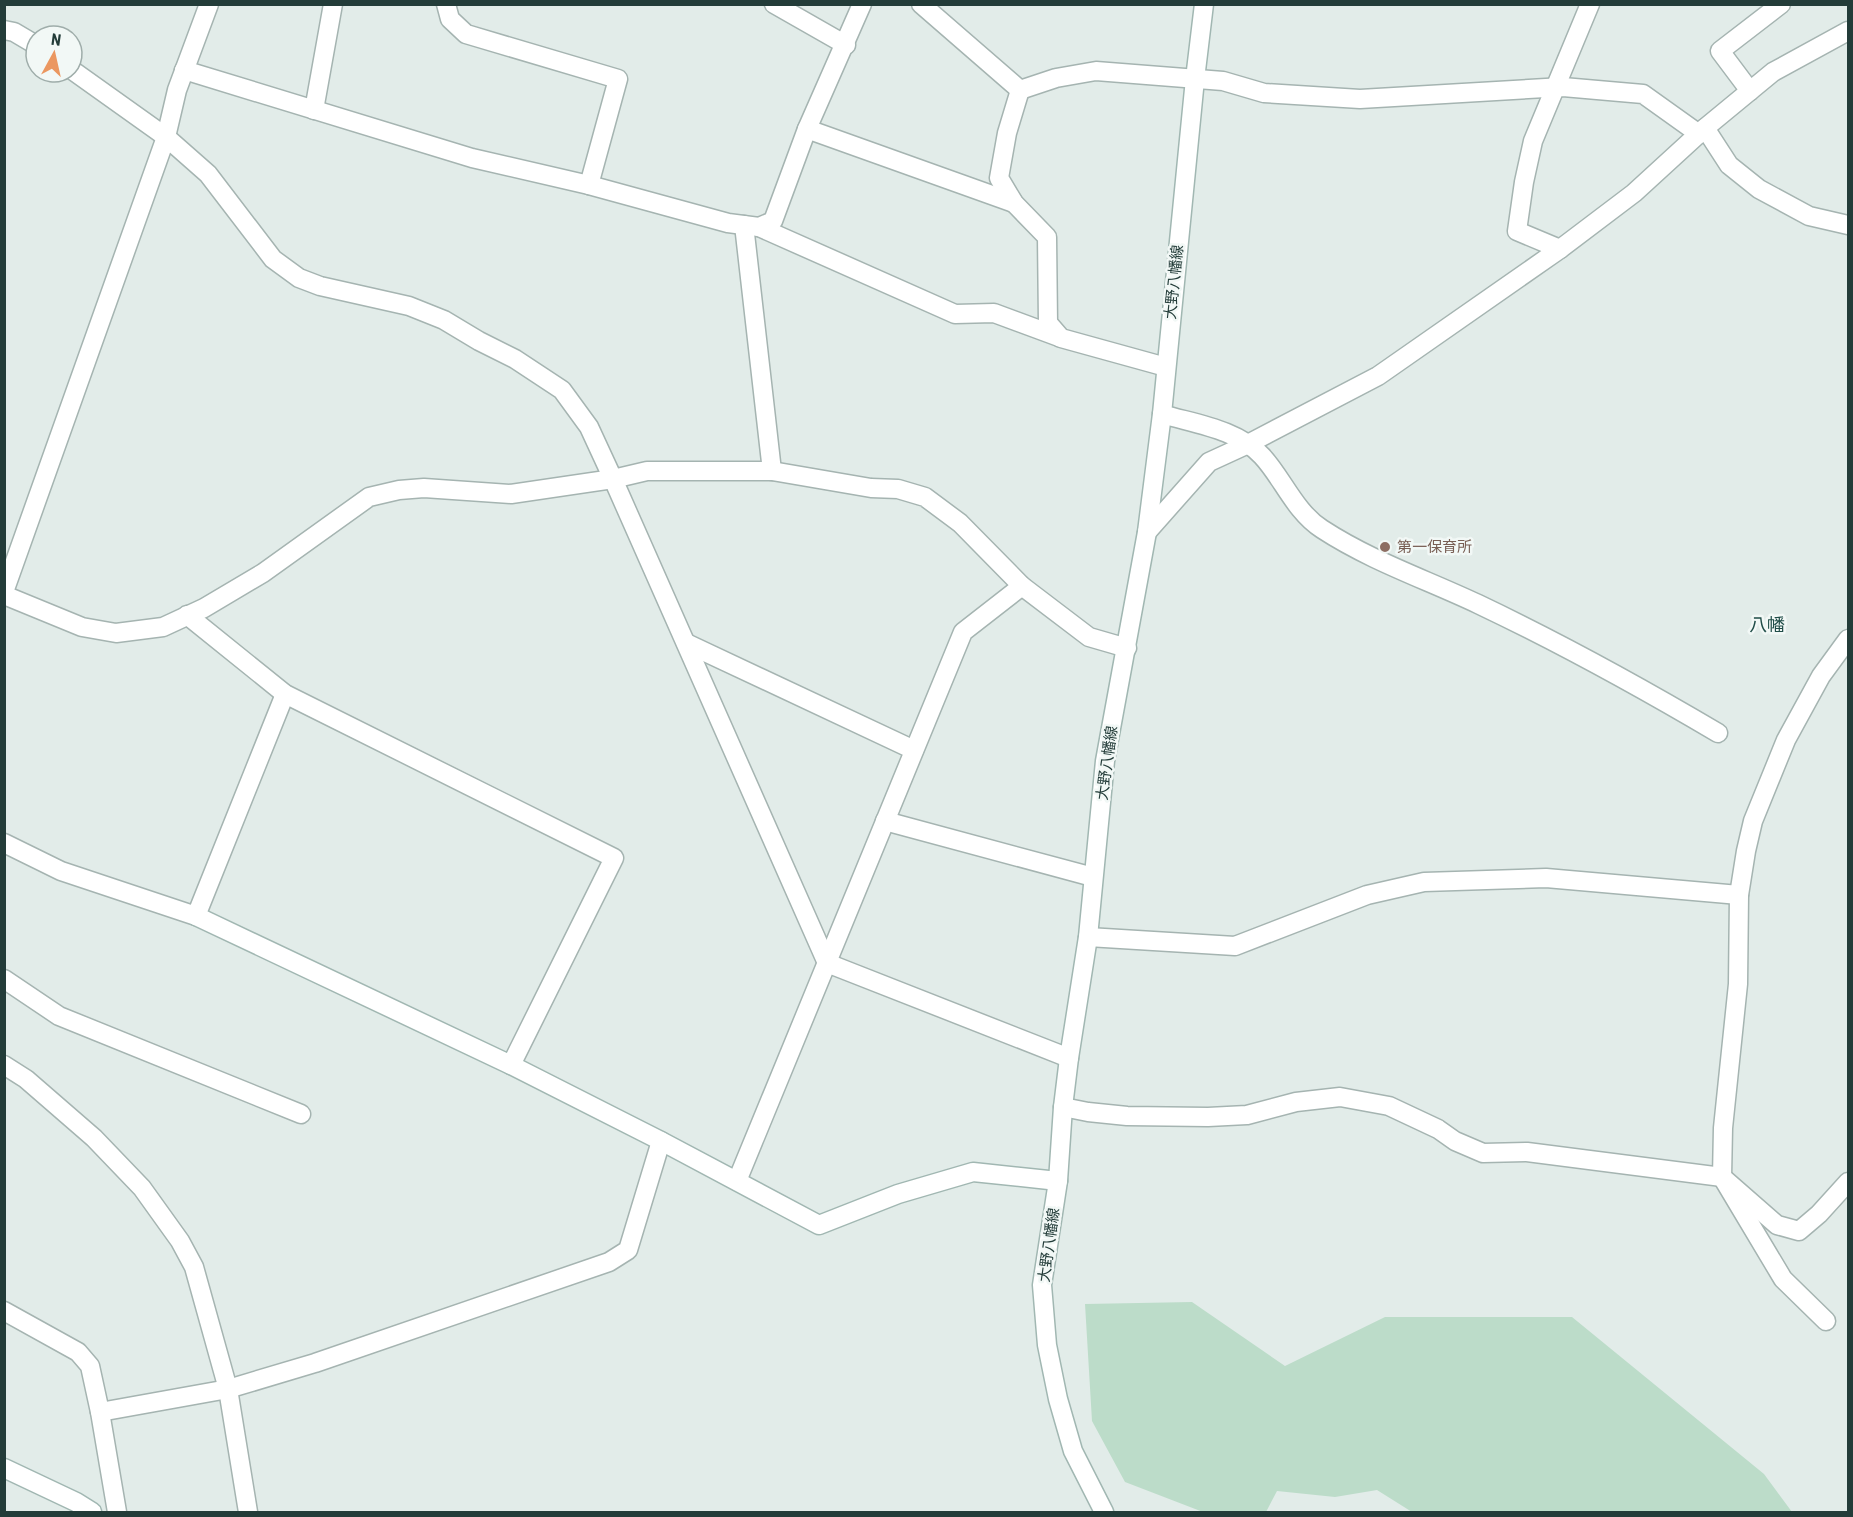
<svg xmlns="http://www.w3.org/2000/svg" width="1853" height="1517" viewBox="0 0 1853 1517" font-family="'Roboto Condensed','Noto Sans JP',sans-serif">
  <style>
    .green { fill: #bcdcc9 }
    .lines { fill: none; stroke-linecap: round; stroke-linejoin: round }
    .street-casing { stroke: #a5b4b1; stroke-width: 21 }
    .secondary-casing { stroke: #a1b7b2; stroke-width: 21 }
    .street { stroke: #fff; stroke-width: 18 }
    .secondary { stroke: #fff; stroke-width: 18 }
    .education-dot { fill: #8d6e63; stroke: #f2f8f6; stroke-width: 2 }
    .labels { text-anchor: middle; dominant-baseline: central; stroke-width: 5; stroke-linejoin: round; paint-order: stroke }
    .street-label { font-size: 15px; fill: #233c39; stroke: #f2f8f6 }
    .education-label { font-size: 15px; fill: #785e54; stroke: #f2f8f6; text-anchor: start }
    .quarter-label { font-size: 18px; fill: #204d48; stroke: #f2f8f6 }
  </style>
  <rect width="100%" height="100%" fill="#e2ece9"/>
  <polygon class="green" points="1192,1302 1285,1366 1385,1317 1572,1317 1764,1474 1792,1512 1412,1512 1377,1490 1335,1497 1277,1491 1266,1512 1203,1512 1125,1482 1092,1421 1085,1304"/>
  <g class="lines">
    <g class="street-casing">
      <g id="street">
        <polyline points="446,4 450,19 466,34 618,79 589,185"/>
        <polyline points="774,4 846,45"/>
        <polyline points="921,4 1020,90"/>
        <polyline points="4,30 14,32 36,45"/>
        <polyline points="72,70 166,137 208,174 273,259 299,278 320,286 409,306 444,320 479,341 515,359 562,390 589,427 613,479 827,963 1069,1058"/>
        <polyline points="184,70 472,158 589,185 728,223 759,227 773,221 807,129 862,4"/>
        <polyline points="1020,90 1056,78 1096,71 1223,81 1264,93 1360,99 1563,87 1643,94 1699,134"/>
        <polyline points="1020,90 1007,133 999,178 1014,203 1047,237 1048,323 1061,338 1166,367"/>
        <polyline points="1750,91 1720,51 1781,4"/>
        <polyline points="314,110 333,4"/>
        <polyline points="1705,128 1729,165 1759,189 1809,216 1848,225"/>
        <polyline points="807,129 1014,203"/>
        <polyline points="744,225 772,471"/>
        <polyline points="759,227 955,314 994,313 1059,337"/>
        <polyline points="1560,249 1517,231 1524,182 1533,141 1590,4"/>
        <path d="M1162,414C1195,424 1237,429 1262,456C1282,477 1295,512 1322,529C1371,561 1425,579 1478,604C1560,643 1640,687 1718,733"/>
        <polyline points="1147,532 1209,462 1246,445 1378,376 1560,249 1634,193 1705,128 1773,72 1848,31"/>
        <polyline points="4,592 166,137 177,90 209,4"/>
        <polyline points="4,595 82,627 116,633 163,627 204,608 263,573 369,497 399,490 424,488 511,494 613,479 647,471 772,471 871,488 898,489 925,497 960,523 1022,586 1089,637 1127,648"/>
        <polyline points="187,615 285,694 614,858 511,1065"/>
        <polyline points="686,643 914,750"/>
        <polyline points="885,821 1093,877"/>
        <polyline points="4,843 61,871 196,916 285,694"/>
        <polyline points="1088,937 1235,946 1367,895 1424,882 1546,878 1739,895"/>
        <polyline points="4,979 59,1016 301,1114"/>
        <polyline points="4,1065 26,1079 94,1138 142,1188 180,1241 194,1267 228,1389 248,1512"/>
        <polyline points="1063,1107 1088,1112 1127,1116 1208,1117 1247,1115 1296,1102 1340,1097 1389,1106 1438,1129 1455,1141 1483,1153 1527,1152 1722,1177 1777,1225 1799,1231 1819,1214 1848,1182"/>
        <polyline points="737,1181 963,632 1022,586"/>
        <polyline points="4,1311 78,1352 90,1366 100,1412 117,1512"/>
        <polyline points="1826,1321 1783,1279 1722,1177 1723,1128 1738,984 1739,895 1746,851 1753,821 1786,740 1821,676 1848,639"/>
        <polyline points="100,1412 228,1389 315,1363 609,1262 628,1250 661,1141"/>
      </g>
    </g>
    <g class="secondary-casing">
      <g id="secondary">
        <polyline points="196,916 511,1065 661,1141 819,1225 898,1194 973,1172 1058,1181"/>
        <polyline points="4,1468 76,1502 92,1512"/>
        <polyline points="1104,1512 1073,1451 1058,1399 1047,1345 1042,1285 1058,1181 1063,1107 1069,1058 1088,937 1105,761 1147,532 1162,414 1195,79 1204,4"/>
      </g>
    </g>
    <use href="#street" class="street"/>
    <use href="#secondary" class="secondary"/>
  </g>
  <circle class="education-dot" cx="1385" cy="547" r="6"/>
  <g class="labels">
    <g class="street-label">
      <text transform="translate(1174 282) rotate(-84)">大野八幡線</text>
      <text transform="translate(1107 763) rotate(-82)">大野八幡線</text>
      <text transform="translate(1049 1245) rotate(-82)">大野八幡線</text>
    </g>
    <g class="education-label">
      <text x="1397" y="547">第一保育所</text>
    </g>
    <g class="quarter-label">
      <text x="1767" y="624">八幡</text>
    </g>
  </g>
  <rect width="1853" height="1517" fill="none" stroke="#233c39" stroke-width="12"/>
  <g transform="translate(54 54) rotate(8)"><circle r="28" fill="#f2f8f6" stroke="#9fadaa" stroke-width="1.5"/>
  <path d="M0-4.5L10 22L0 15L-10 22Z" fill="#eb9760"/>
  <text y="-9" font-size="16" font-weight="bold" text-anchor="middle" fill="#233c39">N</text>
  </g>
</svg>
